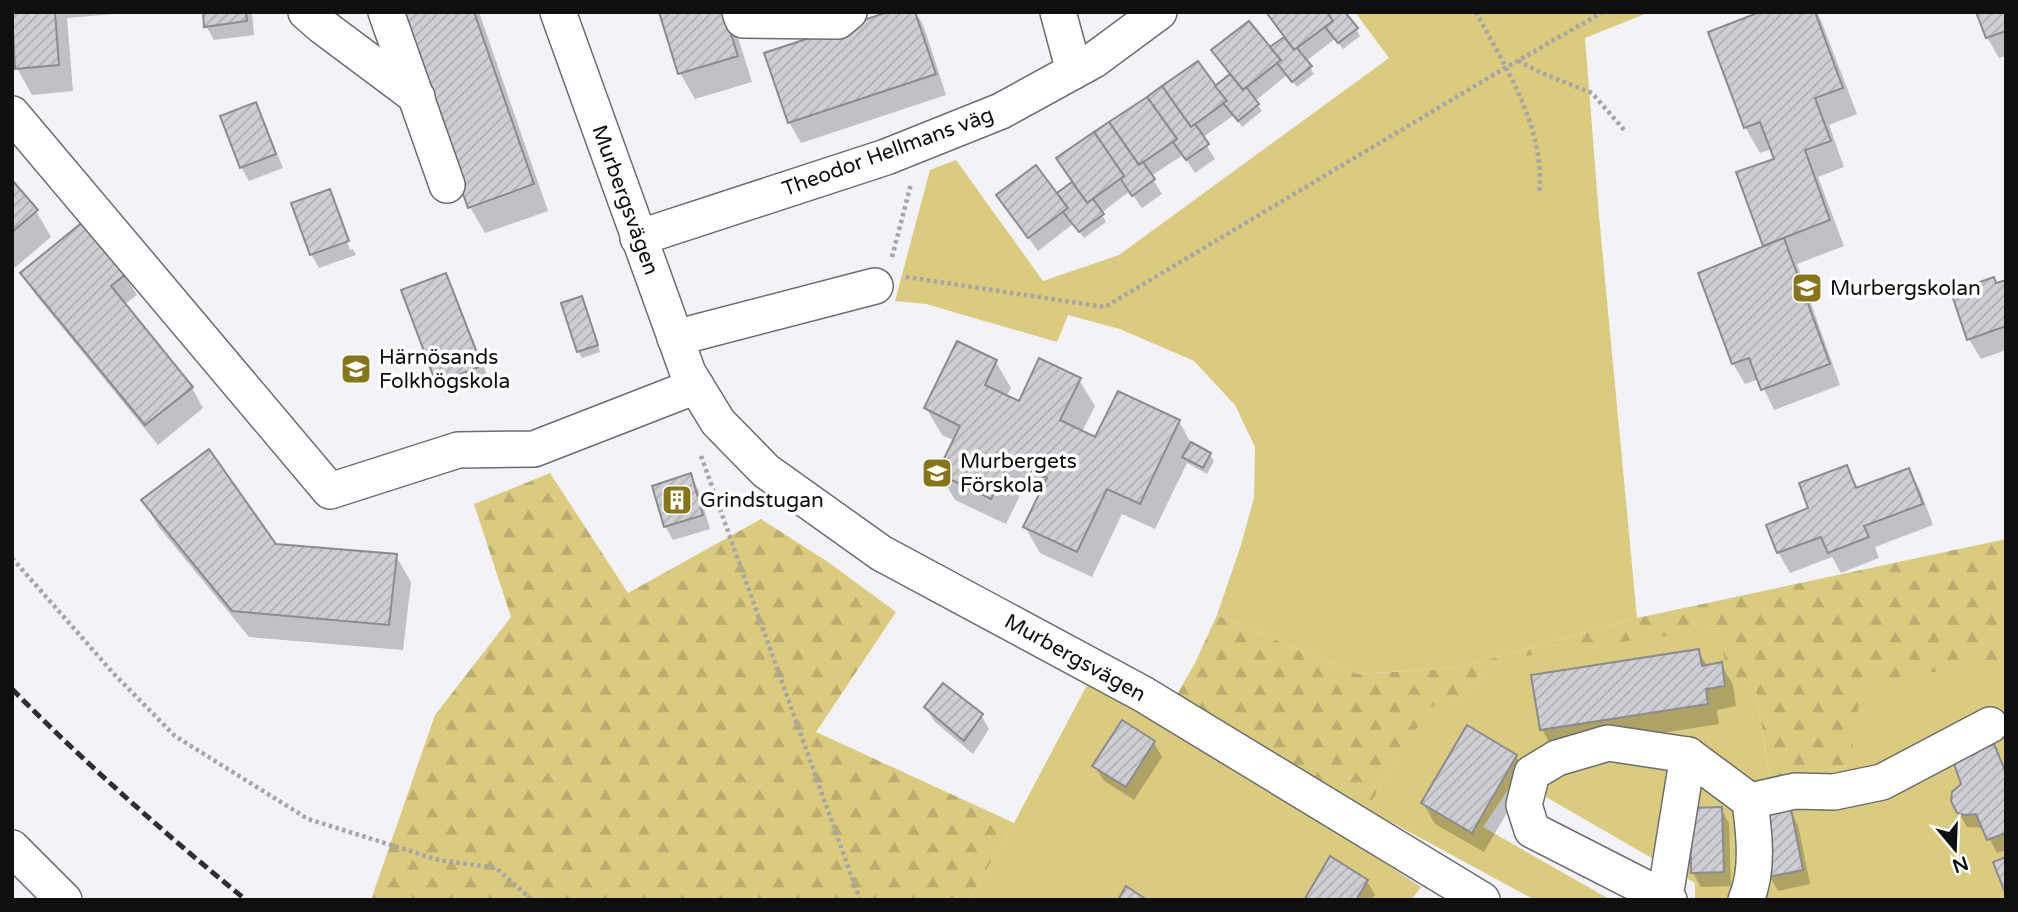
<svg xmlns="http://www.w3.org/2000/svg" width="2018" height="912" viewBox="0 0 2018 912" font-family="'Varela Round',sans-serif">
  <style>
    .forest { fill: url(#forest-firs) }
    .park { fill: #dacb7f }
    .shadow { fill: #0003 }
    .building { fill: url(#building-hatch); stroke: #8b8c90; stroke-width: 2 }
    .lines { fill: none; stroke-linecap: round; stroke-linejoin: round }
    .minor-casing { stroke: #6c6d70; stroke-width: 38 }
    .path { stroke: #a6a6a9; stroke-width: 4.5; stroke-dasharray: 3.5 3.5; stroke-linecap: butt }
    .minor { stroke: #fff; stroke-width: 35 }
    .rail { stroke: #2e2e30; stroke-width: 5; stroke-dasharray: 10 5; stroke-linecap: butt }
    .labels { text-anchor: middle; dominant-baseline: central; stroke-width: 7; stroke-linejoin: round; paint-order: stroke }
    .street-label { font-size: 21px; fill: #0f0f10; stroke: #fff }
    .poi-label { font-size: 21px; fill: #0f0f10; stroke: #fff; text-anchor: start }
  </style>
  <defs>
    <pattern id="forest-firs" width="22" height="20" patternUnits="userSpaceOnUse" patternTransform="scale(1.75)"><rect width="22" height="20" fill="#dacb7f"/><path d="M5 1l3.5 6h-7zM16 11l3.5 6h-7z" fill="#baad6d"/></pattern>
    <pattern id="building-hatch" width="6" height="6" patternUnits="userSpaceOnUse" patternTransform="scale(1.75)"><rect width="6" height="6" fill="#ceced3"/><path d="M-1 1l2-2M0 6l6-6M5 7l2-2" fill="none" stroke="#b0b0b4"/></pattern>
  </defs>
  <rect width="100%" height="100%" fill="#f2f2f7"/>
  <g class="forest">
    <polygon points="550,473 628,593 761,519 828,562 896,612 816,732 1014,823 969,900 371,900 435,715 511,617 474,504"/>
    <polygon points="2006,539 2006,663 1850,766 1770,777 1755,686 1729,688 1718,628 1483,672 1461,695 1429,709 1367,809 1174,700 1195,663 1217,615 1358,674 1457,668 1637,618"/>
  </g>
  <g class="park">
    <polygon points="1355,12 1650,12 1585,38 1599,216 1637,618 1457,668 1358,674 1217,615 1241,545 1254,498 1255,447 1235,405 1194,361 1120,329 1068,315 1057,342 926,304 895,301 930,170 956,160 1043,281 1119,255 1389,58"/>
    <polygon points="1719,628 1729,687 1755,686 1770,777 1850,766 1862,682 2006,662 2006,900 1695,900 1695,883 1515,779 1483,827 1611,900 1535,900 1367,809 1429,708 1461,695 1483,672 1512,658"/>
    <polygon points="1094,672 1421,887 1411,900 969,900 1014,823"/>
  </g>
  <g class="shadow">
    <polygon points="12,12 139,12 67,18 73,91 32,95 17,68"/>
    <polygon points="205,12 252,12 254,35 214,40 206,26"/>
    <polygon points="402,12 479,12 548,211 485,233 470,207"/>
    <polygon points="730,12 752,82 695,99 680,73"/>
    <polygon points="894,12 929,12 917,14 924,27 946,95 801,143 789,122"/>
    <polygon points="1267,12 1324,12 1356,29 1360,36 1343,49 1335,39 1306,61 1314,74 1297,87 1287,75 1255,101 1262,111 1242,127 1234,115 1202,138 1215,159 1195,173 1183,155 1151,176 1162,194 1142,208 1130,191 1101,213 1106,222 1084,238 1073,224 1038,251 998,195 1064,202 1060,194 1231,76 1213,51 1275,56 1285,38"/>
    <polygon points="1765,12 1817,12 1822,23 1857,114 1829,125 1844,167 1818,177 1844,246 1797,264 1840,385 1774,410 1759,379 1745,384 1733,364 1700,274 1766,247 1776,160 1772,149 1760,153 1745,127"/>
    <polygon points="2006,12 2006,56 1999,58 1987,37"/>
    <polygon points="255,104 263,118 283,168 249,181 241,167"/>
    <polygon points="12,183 36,211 51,237 12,270"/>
    <polygon points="329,191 336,204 333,204 350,250 353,249 356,255 319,268 311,254"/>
    <polygon points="23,273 125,275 137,295 124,305 192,388 203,408 158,445 35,294"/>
    <polygon points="445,275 453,289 489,380 446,396 438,382"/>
    <polygon points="2006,282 2006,350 1981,359 1969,339 1997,285"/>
    <polygon points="585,305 600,352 582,358 578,351"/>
    <polygon points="996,362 1011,388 1006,397 1019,403 1079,380 1095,406 1082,432 1096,439 1179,421 1192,445 1210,455 1214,461 1207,474 1187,463 1155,529 1122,514 1092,577 1040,553 1025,527 1042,493 1025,485 1006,524 955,500 939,473 955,441 942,435 926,408"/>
    <polygon points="1846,467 1859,489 1909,470 1920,490 1933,525 1875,547 1879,558 1841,573 1832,557 1790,573 1778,552"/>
    <polygon points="690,476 698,489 710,529 673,540 665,526"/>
    <polygon points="143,500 275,545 396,556 411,582 403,650 249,637 158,526"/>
    <polygon points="1698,651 1707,666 1721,664 1733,685 1736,706 1717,710 1719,724 1553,750 1542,729"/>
    <polygon points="926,707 981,715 989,729 973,754 934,721"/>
    <polygon points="1123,723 1154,743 1162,757 1134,800 1103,780 1095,766"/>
    <polygon points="1993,746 2006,771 2006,850 1997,853 1984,828 1967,827 1952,801"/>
    <polygon points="1516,756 1528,777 1484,852 1435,824 1423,803"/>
    <polygon points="1721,809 1729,823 1731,886 1701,887 1693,873"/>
    <polygon points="1790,811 1798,825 1810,884 1778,891 1770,877"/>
    <polygon points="1367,881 1375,895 1372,900 1306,900"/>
  </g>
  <g class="building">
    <polygon points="12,12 55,12 59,65 15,69"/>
    <polygon points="203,12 246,12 247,21 204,27"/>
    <polygon points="400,12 474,12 534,184 468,208"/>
    <polygon points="659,12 724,12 738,56 678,74"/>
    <polygon points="888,12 915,12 936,74 788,123 764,53"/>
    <polygon points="1266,12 1327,12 1333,21 1294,50"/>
    <polygon points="1327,12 1345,12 1358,28 1338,43 1325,27 1333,21"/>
    <polygon points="1760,12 1815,12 1843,88 1815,98 1831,141 1805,150 1830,220 1763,246 1736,172 1774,159 1760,122 1744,128 1708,32"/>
    <polygon points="1976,12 2006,12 2006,31 1986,38"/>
    <polygon points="1249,21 1281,60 1243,90 1211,50"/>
    <polygon points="1284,37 1294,50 1297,48 1312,66 1292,82 1277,63 1281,60 1270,47"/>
    <polygon points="1198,61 1227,101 1191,127 1162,86"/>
    <polygon points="1230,74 1243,90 1246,87 1259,104 1238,121 1223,103 1227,101 1215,86"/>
    <polygon points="1162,86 1191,127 1195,124 1209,144 1186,160 1173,142 1177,139 1147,97"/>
    <polygon points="1147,97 1177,139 1139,165 1109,122"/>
    <polygon points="256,102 276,154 240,168 220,116"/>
    <polygon points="1109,122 1139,165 1143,162 1155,179 1132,196 1120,178 1124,176 1094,132"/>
    <polygon points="1094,132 1124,176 1087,203 1056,158"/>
    <polygon points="1036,165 1068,208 1028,238 996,195"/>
    <polygon points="12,180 38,210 12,232"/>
    <polygon points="1072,182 1087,203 1093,199 1104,214 1079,232 1063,212 1068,208 1057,193"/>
    <polygon points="330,189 349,241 310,255 291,203"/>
    <polygon points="84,221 126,274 111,286 193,387 145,425 20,273"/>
    <polygon points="1784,238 1830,364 1761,390 1749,358 1732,364 1698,273"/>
    <polygon points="446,273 482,366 436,383 401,290"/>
    <polygon points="1994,277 1996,283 2006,280 2006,326 1967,340 1951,292"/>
    <polygon points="582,296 598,345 577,352 561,303"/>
    <polygon points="957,341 997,360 985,385 1019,401 1039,358 1081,378 1060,420 1095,437 1118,391 1180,420 1140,504 1107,489 1077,552 1023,527 1047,478 1010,460 991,499 937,473 960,426 924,408"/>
    <polygon points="1191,442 1211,453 1203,468 1182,457"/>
    <polygon points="209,449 276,544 397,554 389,625 232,611 141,500"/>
    <polygon points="1847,465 1856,488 1909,468 1923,504 1864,526 1869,537 1828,553 1821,537 1777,553 1766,525 1808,508 1799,483"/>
    <polygon points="691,473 703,515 664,527 652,486"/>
    <polygon points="1699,649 1702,666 1722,662 1725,686 1706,689 1708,704 1540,730 1531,675"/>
    <polygon points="943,683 983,714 964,741 924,707"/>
    <polygon points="1122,720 1155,741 1126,787 1092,766"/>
    <polygon points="1467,725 1517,755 1472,833 1421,803"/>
    <polygon points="1994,744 2006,773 2006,833 1987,840 1976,814 1965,815 1957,813 1951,801 1952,792 1961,784 1953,761"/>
    <polygon points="1722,807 1724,872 1691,873 1690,808"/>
    <polygon points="1791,809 1803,870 1768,877 1756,816"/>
    <polygon points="1330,856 1368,880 1356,900 1304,900"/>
    <polygon points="2006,857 2006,895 1993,862"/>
    <polygon points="1126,886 1147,900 1118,900"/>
  </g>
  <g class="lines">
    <g class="minor-casing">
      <g id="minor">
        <polyline points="306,12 322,26 417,97"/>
        <polyline points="386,12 447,185"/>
        <polyline points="558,12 688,373 718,422 766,471 881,553 1143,694 1482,900"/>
        <polyline points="740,12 743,20 838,21 849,12"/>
        <polyline points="1058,12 1074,71"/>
        <polyline points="12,114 330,491 458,450 534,449 696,386"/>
        <polyline points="638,238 886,157 1001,111 1094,60 1159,12"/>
        <polyline points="675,338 875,286"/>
        <path d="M1688,755L1750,801C1754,833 1759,870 1746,900"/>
        <polyline points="1750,801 1795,791 1834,792 1882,782 1990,725"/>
        <polyline points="12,848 64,900"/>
        <polyline points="1665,897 1688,755 1608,743 1557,758 1532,773 1524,805 1532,830 1669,900"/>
      </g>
    </g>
    <g class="path">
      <path d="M1476,12C1506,69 1546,128 1539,194"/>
      <polyline points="1518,61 1544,74 1592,93 1626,132"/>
      <polyline points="892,257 911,184"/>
      <polyline points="906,277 1105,307 1505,68 1603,12"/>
      <polyline points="701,456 860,900"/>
      <polyline points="12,558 114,674 175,736 308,819 439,860 496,868 532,900"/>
    </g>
    <use href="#minor" class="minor"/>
    <path class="rail" d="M12,689C86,764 164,833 246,900"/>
  </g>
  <defs>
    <g id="school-square" transform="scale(1.575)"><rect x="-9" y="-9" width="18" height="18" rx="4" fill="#877619" stroke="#fff"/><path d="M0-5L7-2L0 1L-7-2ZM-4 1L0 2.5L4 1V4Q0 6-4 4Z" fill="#fff"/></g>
    <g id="building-square" transform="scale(1.575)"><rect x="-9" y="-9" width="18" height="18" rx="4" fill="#877619" stroke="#fff"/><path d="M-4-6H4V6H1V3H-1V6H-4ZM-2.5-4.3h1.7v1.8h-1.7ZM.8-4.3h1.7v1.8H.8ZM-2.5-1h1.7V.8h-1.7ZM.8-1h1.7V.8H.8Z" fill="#fff"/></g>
  </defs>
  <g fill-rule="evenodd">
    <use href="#school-square" x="1807" y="288"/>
    <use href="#school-square" x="356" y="369"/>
    <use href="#school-square" x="937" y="473"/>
    <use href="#building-square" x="677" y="500"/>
  </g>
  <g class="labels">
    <g class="street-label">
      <text transform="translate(888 152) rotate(-20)">Theodor Hellmans väg</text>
      <text transform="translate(625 200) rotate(70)">Murbergsvägen</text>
      <text transform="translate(1075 658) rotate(29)">Murbergsvägen</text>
    </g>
    <g class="poi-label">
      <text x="1830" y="288">Murbergskolan</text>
      <text x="379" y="357">Härnösands<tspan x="379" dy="24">Folkhögskola</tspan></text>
      <text x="960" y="461">Murbergets<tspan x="960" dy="24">Förskola</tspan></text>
      <text x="700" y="500">Grindstugan</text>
    </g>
  </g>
  <rect width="2018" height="912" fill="none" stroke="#0f0f10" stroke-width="28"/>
  <g transform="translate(1955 849) rotate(161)" stroke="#ffffff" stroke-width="5" paint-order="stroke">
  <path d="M0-5L12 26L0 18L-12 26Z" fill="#0f0f10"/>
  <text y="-10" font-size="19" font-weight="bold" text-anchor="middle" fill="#0f0f10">N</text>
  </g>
</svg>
